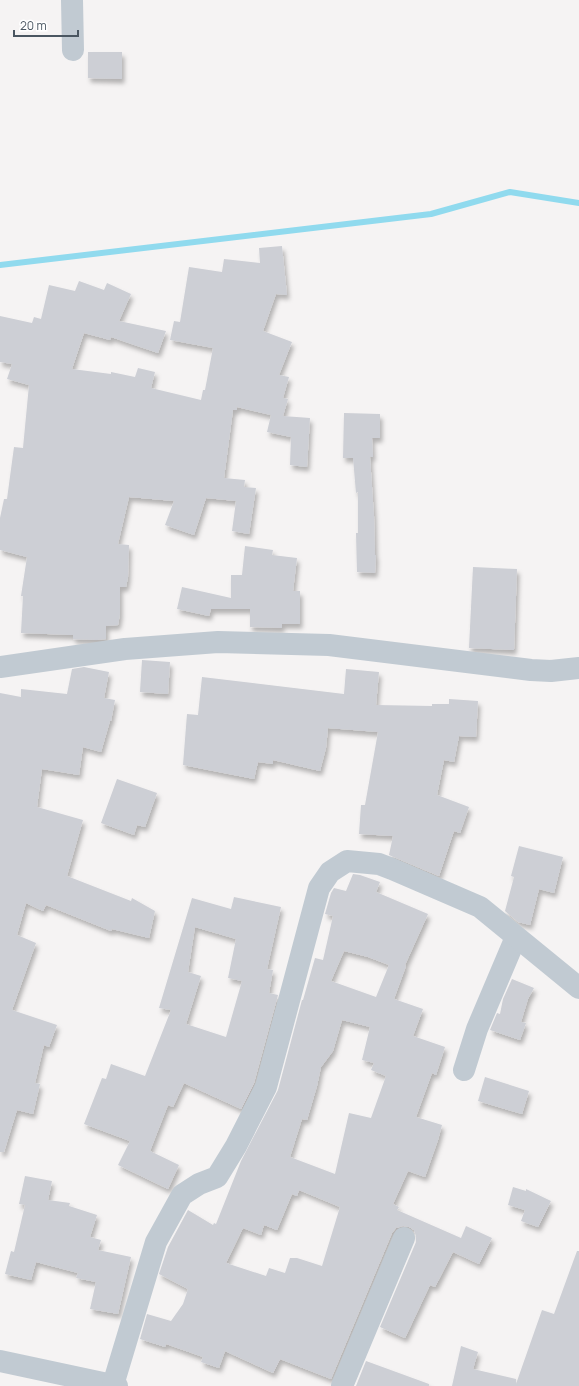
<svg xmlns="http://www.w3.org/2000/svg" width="579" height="1386" viewBox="0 0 579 1386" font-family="Manrope,sans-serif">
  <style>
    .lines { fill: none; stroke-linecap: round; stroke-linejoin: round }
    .stream { stroke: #90daee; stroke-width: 6 }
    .building { fill: #cdcfd5; fill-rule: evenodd; filter: url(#shadow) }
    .minor { stroke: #c1cad2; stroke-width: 22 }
  </style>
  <defs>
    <filter id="shadow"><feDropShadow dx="2.5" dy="4.5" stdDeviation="2" flood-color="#0004"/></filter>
  </defs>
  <rect width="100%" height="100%" fill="#f5f3f3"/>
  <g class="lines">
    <polyline class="stream" points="0,265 431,214 510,192 579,203"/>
  </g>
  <g class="building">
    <polygon points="88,52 122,52 122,79 88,78"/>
    <polygon points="282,246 287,295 276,294 263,331 292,342 279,375 289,377 283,398 288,399 283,416 310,418 307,467 290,465 291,437 267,432 271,415 237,407 237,410 233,410 224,478 245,480 244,487 256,488 249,534 232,531 236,501 206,498 194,535 165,525 174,501 129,497 118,544 129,545 128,577 126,587 120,587 120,614 118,625 106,626 106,639 97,640 73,639 73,635 21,633 23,596 21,596 27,557 0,550 0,518 4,499 7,499 14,447 23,448 29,385 7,379 12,364 0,362 0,316 32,323 34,317 41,319 49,285 75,291 79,281 104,290 107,283 131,294 119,321 166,331 158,353 111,337 110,340 84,333 72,369 111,374 111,372 135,377 138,368 155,372 151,388 201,400 203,390 205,390 213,348 170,340 174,321 180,322 189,267 222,272 224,259 260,263 259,248"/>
    <polygon points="344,413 380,414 380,438 372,438 373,457 370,457 374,516 375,555 376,555 375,573 357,572 356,533 358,533 358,492 356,493 353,458 343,458"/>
    <polygon points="245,546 273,550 272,555 297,558 293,591 300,591 300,624 282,624 282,628 250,627 250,609 211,609 209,616 177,609 182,587 231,598 231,575 242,575"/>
    <polygon points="473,567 517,569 514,650 469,648"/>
    <polygon points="142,660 170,662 168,694 140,692"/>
    <polygon points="84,667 109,672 104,698 115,700 111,721 110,721 101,752 83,747 79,775 42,769 37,807 83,820 67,876 131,901 132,898 155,911 149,938 112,929 111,931 46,905 43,911 26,903 17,935 36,943 12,1010 57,1025 49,1047 44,1045 35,1083 40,1084 33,1114 17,1110 4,1152 0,1152 0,693 21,697 21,689 67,694 72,669"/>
    <polygon points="346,669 379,672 376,705 432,706 432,704 449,704 449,699 478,701 476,737 459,736 454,762 444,760 437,795 469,807 460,833 454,831 439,876 389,855 393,836 359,834 361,805 365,805 378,732 328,728 326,748 320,771 273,760 273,764 258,762 254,779 183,765 187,714 198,715 202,677 344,694"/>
    <polygon points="117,779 157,793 145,827 137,825 134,835 101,823"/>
    <polygon points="519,846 563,857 554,893 539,889 530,925 518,922 505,911 514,877 511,876"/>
    <path d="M353,874L360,875L380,882L376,892L428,914L405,965L406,966L394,999L423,1009L413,1036L445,1047L436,1075L432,1073L416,1117L442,1125L438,1140L425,1177L408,1171L393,1204L399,1207L397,1210L461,1238L466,1226L492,1238L479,1264L453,1252L435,1287L430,1285L405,1338L380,1327L416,1242V1236L414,1230L409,1227L403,1226L396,1228L392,1233L331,1379L280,1359L273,1373L225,1351L219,1368L201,1362L203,1357L166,1344L165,1347L140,1339L147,1314L171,1321L183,1304L188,1289L159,1274L168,1247L188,1210L213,1225L214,1223L216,1224L241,1161L278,1090L302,1000H303L315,958L323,960L333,916L325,914L331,893L334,888L346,891ZM344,951L368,957L389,965L376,997L331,981ZM342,1020L370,1027L362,1060L374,1063L371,1070L386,1076L371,1118L349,1113L335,1174L290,1157L302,1119L307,1120L317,1086L321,1067L333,1051ZM299,1190L340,1207L322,1266L297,1258H290L285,1273L269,1268L266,1276L226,1263L243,1228L261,1235L264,1225L277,1230L292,1194L297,1196Z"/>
    <path d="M234,897L281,907L267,969L273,970L269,993L278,995L254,1083L241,1109L184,1083L173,1107L168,1105L150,1151L179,1165L168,1189L118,1165L130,1141L84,1124L102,1078L106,1079L111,1064L145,1076L171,1010L159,1008L192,898L231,909ZM195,927L236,939L228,978L242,981L226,1037L186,1024L201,976L188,972Z"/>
    <polygon points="512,979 534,988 528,999 521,1022 526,1023 520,1040 490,1030 497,1013 500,1014 503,999"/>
    <polygon points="485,1077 529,1091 522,1114 478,1101"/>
    <polygon points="25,1176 52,1181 48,1200 70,1203 69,1206 97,1215 90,1237 101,1240 98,1250 131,1257 118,1314 90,1309 96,1282 76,1278 78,1273 36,1262 31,1280 5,1274 11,1251 14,1252 25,1205 19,1204"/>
    <polygon points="513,1187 526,1191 526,1189 551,1201 538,1227 521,1221 525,1210 508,1205"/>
    <polygon points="577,1251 579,1251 579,1386 452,1386 461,1346 478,1352 473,1369 516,1379 516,1384 542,1310 554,1314"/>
    <polygon points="366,1361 429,1384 429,1386 356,1386"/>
  </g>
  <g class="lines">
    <g class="minor">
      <polyline points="72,0 73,50"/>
      <polyline points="0,667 125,649 218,642 329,645 531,670 551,671 579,668"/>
      <polyline points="464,1070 477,1029 516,937"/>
      <polyline points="0,1361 117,1386"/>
      <polyline points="113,1385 156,1242 182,1195 199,1184 217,1177 236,1146 266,1087 319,888 330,872 347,861 379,864 392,869 480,907 579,988"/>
      <polyline points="342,1386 404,1238"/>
    </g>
  </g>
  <path d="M14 30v6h64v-6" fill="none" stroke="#4a5661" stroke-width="2"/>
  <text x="20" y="30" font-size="12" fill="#4a5661" stroke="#ffffff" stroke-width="3" paint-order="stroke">20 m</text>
</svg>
